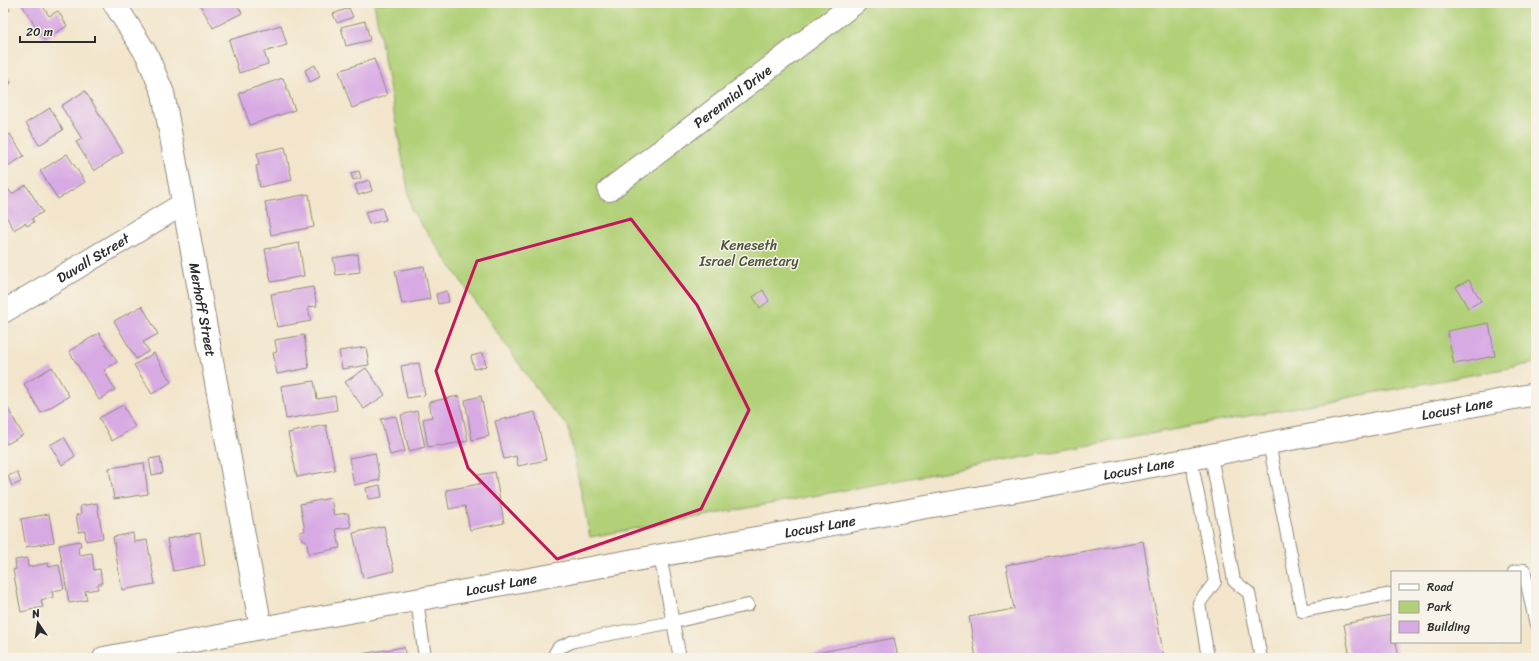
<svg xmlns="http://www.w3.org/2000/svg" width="1539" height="661" viewBox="0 0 1539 661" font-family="Sriracha,sans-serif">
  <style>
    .green { fill: #b1d077; stroke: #6e7e51 }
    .building { fill: #d8aae4 }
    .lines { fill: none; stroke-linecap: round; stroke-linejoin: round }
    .service-casing { stroke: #8e887b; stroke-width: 14 }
    .minor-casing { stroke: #8e887b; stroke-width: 24 }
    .service { stroke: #fff; stroke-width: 12 }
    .minor { stroke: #fff; stroke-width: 22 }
    .marked { fill: none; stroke: #c2185b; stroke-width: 3; stroke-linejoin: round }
    .labels { text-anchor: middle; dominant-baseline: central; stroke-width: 3; stroke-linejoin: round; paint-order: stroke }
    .street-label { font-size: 14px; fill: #2b2b2b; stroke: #f7f3e8 }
    .park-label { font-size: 14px; fill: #4c543e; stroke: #f7f3e8 }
  </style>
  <rect width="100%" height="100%" fill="#f7f3e8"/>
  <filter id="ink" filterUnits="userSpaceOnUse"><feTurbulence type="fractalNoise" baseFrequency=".025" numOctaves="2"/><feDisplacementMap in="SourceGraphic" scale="8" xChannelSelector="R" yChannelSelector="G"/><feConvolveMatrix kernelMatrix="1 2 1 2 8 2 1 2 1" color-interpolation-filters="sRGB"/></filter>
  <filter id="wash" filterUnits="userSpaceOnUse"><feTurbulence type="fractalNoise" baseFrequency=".012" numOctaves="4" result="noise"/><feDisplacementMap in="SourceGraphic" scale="16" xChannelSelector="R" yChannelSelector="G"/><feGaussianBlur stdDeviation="0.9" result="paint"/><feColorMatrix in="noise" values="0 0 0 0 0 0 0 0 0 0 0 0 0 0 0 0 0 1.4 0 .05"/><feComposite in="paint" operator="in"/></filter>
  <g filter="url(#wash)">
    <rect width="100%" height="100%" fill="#f2e5cb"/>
    <polygon class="green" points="374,3 1536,3 1536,363 590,537 568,426 548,405 412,211"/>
    <g id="blocks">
      <g class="building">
        <polygon points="3,3 5,3 10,10 3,14"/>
        <polygon points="21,3 41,3 49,16 58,11 67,26 44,40"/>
        <polygon points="199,3 236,3 242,13 213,28"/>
        <polygon points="349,8 353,17 337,23 333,14"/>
        <polygon points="365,21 370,40 346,46 341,27"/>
        <polygon points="281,25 287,45 264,52 268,64 239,73 229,40"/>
        <polygon points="374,59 387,95 352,108 339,71"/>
        <polygon points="315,65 320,77 310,82 305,70"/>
        <polygon points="3,69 11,83 3,88"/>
        <polygon points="283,78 295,110 250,125 239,93"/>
        <polygon points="85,91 123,152 94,171 76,142 82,139 61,106"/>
        <polygon points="50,108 63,130 39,145 26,123"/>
        <polygon points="10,134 24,156 5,168 3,165 3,138"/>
        <polygon points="285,147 292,180 260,187 256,166 259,165 257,153"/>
        <polygon points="67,154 85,182 58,199 40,171"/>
        <polygon points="359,171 361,178 353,180 351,173"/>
        <polygon points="369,180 372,191 358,195 355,185"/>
        <polygon points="26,185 43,212 32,218 34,222 27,226 25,223 14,230 3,211 3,192 8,189 12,194"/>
        <polygon points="309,194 314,227 271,235 265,202"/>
        <polygon points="382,208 386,220 369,224 365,212"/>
        <polygon points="299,243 304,276 271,282 265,249"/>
        <polygon points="358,254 360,272 336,275 333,258"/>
        <polygon points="424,266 430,299 402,304 395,271"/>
        <polygon points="1469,280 1481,301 1468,308 1456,287"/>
        <polygon points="313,287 317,306 308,307 311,321 277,327 271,294"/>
        <polygon points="763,290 769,301 760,308 753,297"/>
        <polygon points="447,291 449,302 438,304 436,294"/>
        <polygon points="142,306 158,334 143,342 149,351 136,359 114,321"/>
        <polygon points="1489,323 1495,356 1454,364 1447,331"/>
        <polygon points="99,333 117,362 104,370 115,390 99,400 69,351"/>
        <polygon points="304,335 309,368 277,374 273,353 277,352 275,340"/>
        <polygon points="366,347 369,365 342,369 339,351"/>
        <polygon points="154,353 171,382 152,394 134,365"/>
        <polygon points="483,353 486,366 474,369 471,356"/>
        <polygon points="419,363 425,395 407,398 401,366"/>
        <polygon points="52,367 69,396 41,413 24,384"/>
        <polygon points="366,368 385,395 364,409 345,382"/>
        <polygon points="314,381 317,399 335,396 337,410 286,419 281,386"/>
        <polygon points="459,396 468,441 440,446 439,445 428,447 423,419 432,417 429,402"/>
        <polygon points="481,396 489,436 472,440 465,400"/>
        <polygon points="3,400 23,435 7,444 3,437"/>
        <polygon points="123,405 135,427 112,441 99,418"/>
        <polygon points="417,411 425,447 409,451 401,415"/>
        <polygon points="535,412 546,460 518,466 516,456 504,459 495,421"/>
        <polygon points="396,416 405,451 390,455 381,419"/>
        <polygon points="326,425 335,470 297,477 288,433"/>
        <polygon points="64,437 75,456 62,465 50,445"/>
        <polygon points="375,453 380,480 354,485 349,458"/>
        <polygon points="160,457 163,473 152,475 149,459"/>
        <polygon points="144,463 148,494 114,499 109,468"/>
        <polygon points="17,472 21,482 12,486 8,476"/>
        <polygon points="495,472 504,523 470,530 465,506 449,509 446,490 480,484 478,475"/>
        <polygon points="380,485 382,497 368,499 366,488"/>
        <polygon points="331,498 334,515 348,513 351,527 336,529 340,548 309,554 306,540 302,540 300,532 305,531 300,504"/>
        <polygon points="97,503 103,538 86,541 85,531 79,532 76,515 81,514 80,506"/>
        <polygon points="49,514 54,542 26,547 21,519"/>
        <polygon points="384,526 394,571 363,578 353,533"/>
        <polygon points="133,533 134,542 147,540 155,584 122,590 113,537"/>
        <polygon points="200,533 205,565 173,571 167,539"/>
        <polygon points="80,541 81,546 78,546 79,555 92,553 94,570 100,569 102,584 98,584 98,589 85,591 87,600 69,603 59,545"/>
        <polygon points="1143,541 1164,658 976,658 969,617 1014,609 1006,565"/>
        <polygon points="27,558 28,567 48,563 49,567 59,565 64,589 52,591 53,597 41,600 43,607 21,612 13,570 16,569 15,560"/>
        <polygon points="1391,615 1392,642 1396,642 1399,658 1350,658 1344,624"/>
        <polygon points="894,638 898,658 795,658 795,657"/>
        <polygon points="404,647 406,658 342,658 342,657"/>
      </g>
    </g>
  </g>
  <g filter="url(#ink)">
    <use href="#blocks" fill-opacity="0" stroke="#8e887b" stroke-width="1"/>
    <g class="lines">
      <g class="service-casing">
        <g id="service">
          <polyline points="1269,443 1302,611 1392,594"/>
          <polyline points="1211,455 1234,581 1249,593 1261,658"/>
          <polyline points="1191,459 1215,582 1199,603 1208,658"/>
          <polyline points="660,556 680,658"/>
          <polyline points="1514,572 1524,570 1536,625"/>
          <polyline points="417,600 425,658"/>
          <polyline points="555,658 555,653 558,648 574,641 673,622 748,605"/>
        </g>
      </g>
      <g class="minor-casing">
        <g id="minor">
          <path id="s1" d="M114,3L147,55L163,93L261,628"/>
          <path id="s2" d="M609,190L855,3"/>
          <path id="s3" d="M3,312L183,204"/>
          <path id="s4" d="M104,658L261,628L1191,459L1269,443L1536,394"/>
        </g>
      </g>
      <use href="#service" class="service"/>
      <use href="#minor" class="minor"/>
    </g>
  </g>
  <path class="marked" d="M631,219L697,305L749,410L701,509L557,559L468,468L436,371L477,261Z"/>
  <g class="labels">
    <g class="street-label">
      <text stroke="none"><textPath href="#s2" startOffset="155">Perennial Drive</textPath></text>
      <text stroke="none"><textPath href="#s3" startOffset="105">Duvall Street</textPath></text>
      <text stroke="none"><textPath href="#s1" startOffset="323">Merhoff Street</textPath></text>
      <text stroke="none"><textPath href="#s4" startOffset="1376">Locust Lane</textPath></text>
      <text stroke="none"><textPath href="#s4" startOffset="1052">Locust Lane</textPath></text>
      <text stroke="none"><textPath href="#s4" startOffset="728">Locust Lane</textPath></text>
      <text stroke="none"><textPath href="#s4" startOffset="404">Locust Lane</textPath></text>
    </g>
    <g class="park-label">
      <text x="749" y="245">Keneseth<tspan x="749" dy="16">Israel Cemetary</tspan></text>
    </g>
  </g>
  <rect width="1539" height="661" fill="none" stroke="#f7f3e8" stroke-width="16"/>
  <rect x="1391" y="571" width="130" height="72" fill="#f7f3e8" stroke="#a5a39c"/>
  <rect x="1399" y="584" width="20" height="6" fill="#ffffff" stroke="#a5a39c"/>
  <text x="1427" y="591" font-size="12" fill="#2b2b2b">Road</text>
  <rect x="1399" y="601" width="20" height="12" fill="#b1d077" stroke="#a5a39c"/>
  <text x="1427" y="611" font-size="12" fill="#2b2b2b">Park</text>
  <rect x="1399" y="621" width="20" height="12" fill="#d8aae4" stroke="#a5a39c"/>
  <text x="1427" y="631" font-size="12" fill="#2b2b2b">Building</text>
  <g transform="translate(38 623) rotate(347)" stroke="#f7f3e8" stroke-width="3" paint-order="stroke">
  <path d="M0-3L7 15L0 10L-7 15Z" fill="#2b2b2b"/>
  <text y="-6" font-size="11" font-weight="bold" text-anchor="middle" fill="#2b2b2b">N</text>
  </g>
  <path d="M20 36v6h75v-6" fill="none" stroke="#2b2b2b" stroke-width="2"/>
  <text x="26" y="36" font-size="12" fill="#2b2b2b" stroke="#f7f3e8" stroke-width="3" paint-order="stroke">20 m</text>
</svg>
